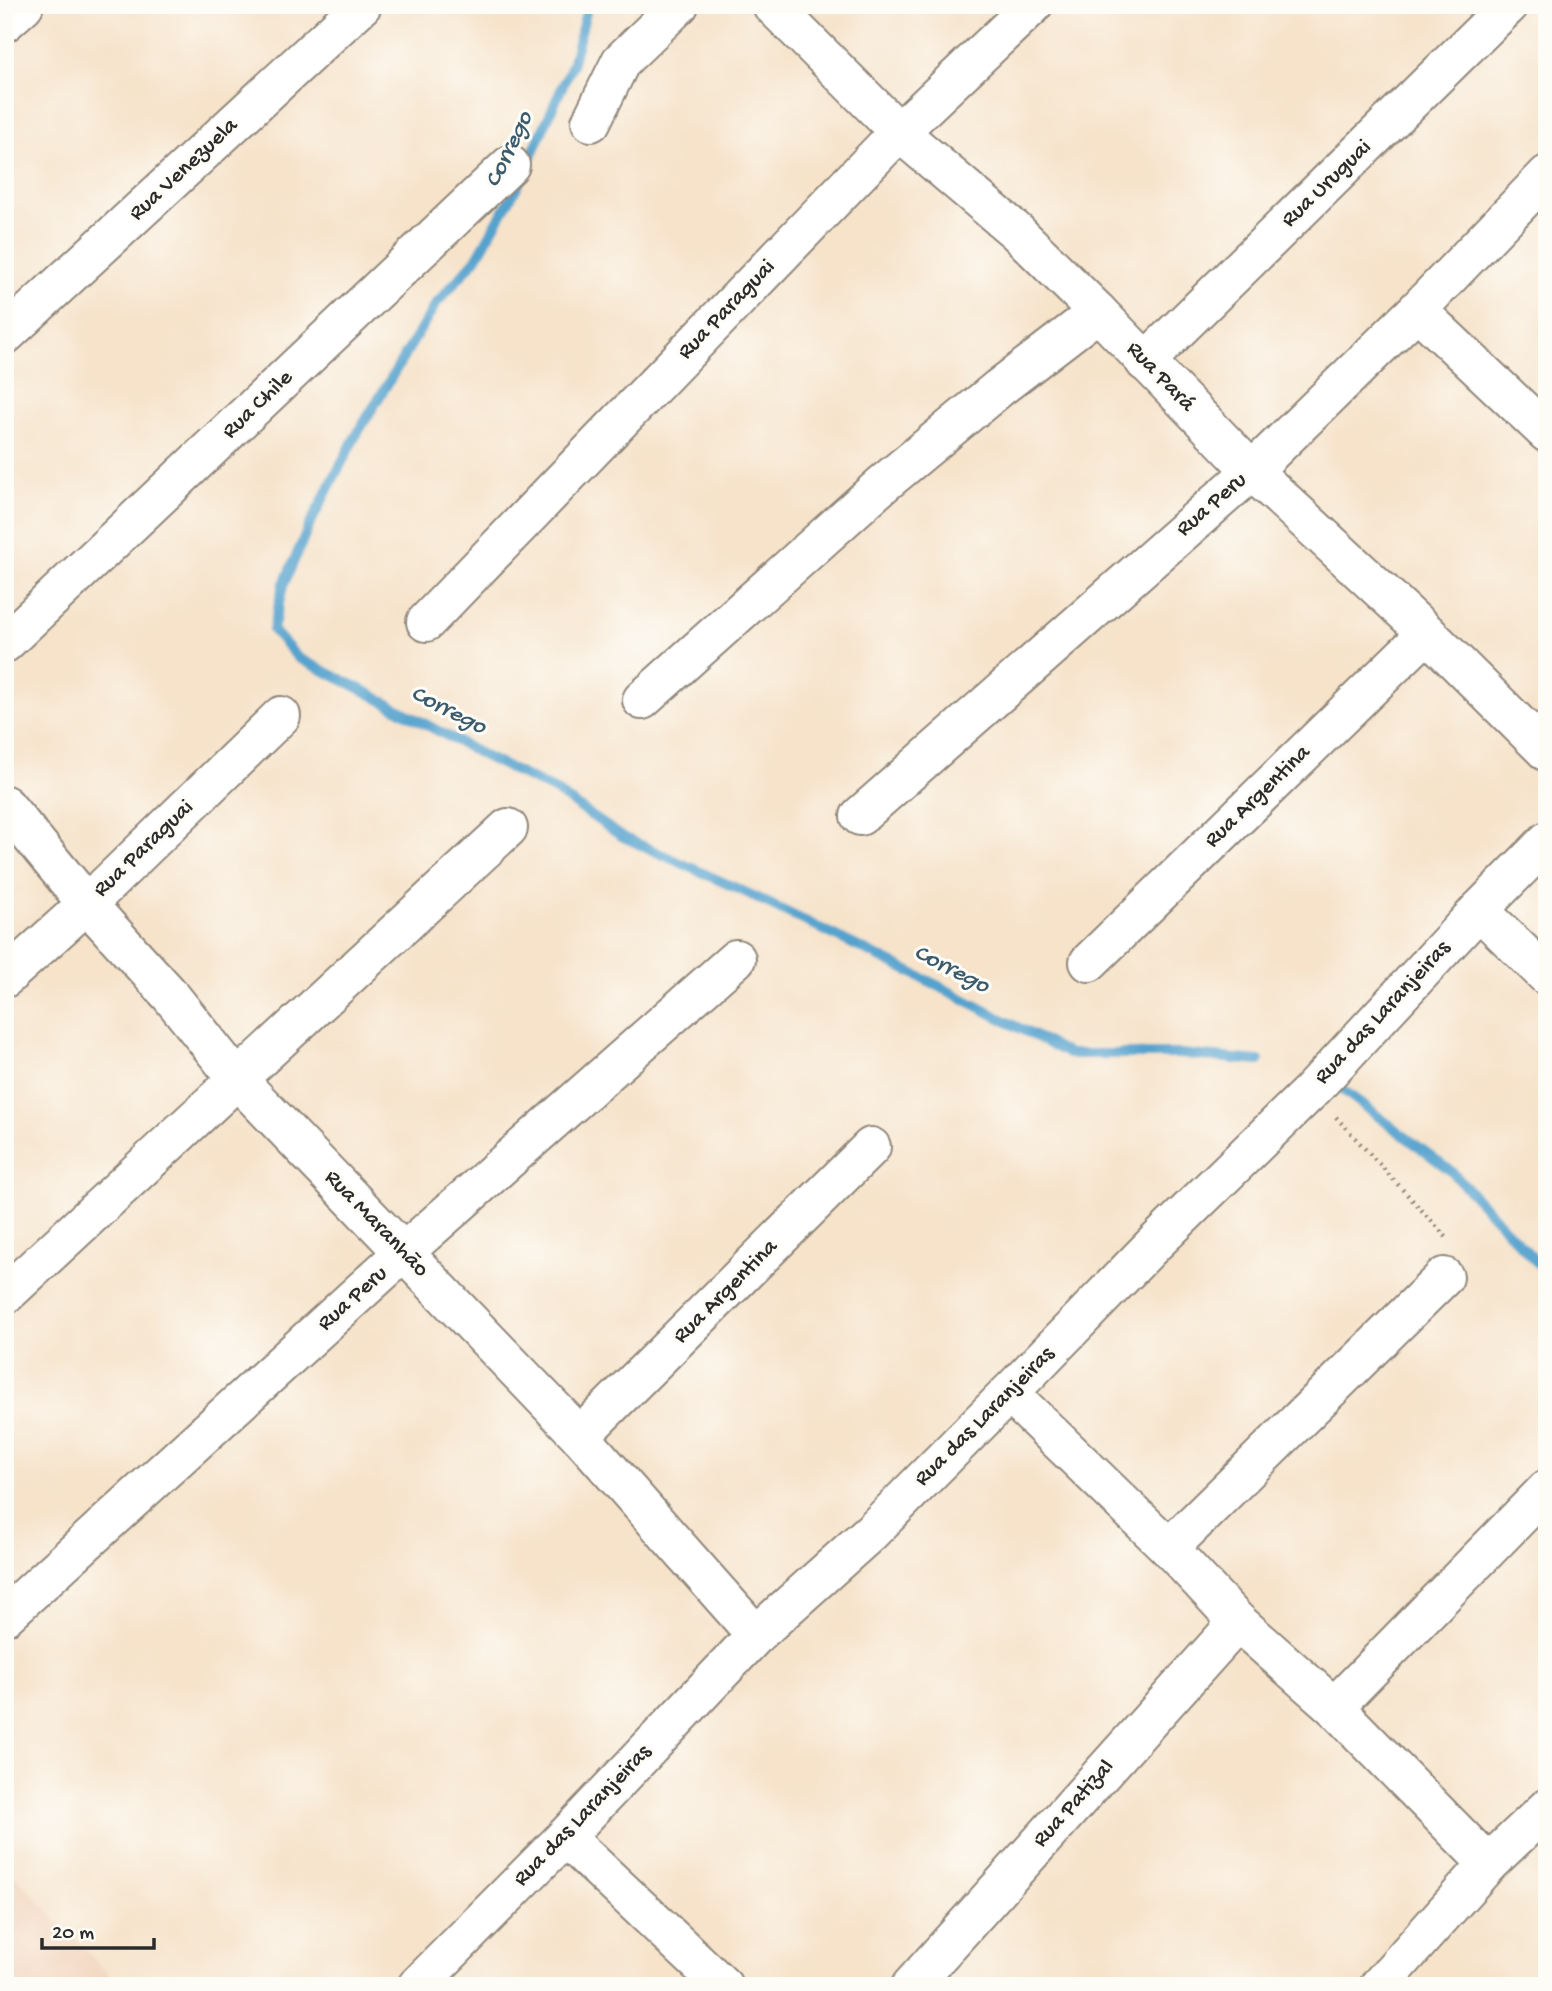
<svg xmlns="http://www.w3.org/2000/svg" width="1552" height="1991" viewBox="0 0 1552 1991" font-family="'Gochi Hand',sans-serif">
  <style>
    .built { fill: #f2d5bd }
    .lines { fill: none; stroke-linecap: round; stroke-linejoin: round }
    .stream { stroke: #54a2cd; stroke-width: 10 }
    .minor-casing { stroke: #90877a; stroke-width: 42 }
    .path { stroke: #90877a; stroke-width: 4.5; stroke-dasharray: 2 5; stroke-linecap: butt }
    .minor { stroke: #fff; stroke-width: 38 }
    .labels { text-anchor: middle; dominant-baseline: central; stroke-width: 6; stroke-linejoin: round; paint-order: stroke }
    .street-label { font-size: 23px; fill: #2b2b2b; stroke: #fdfcf7 }
    .water-label { font-size: 24px; font-style: italic; fill: #3b5b6c; stroke: #fdfcf7 }
  </style>
  <rect width="100%" height="100%" fill="#fdfcf7"/>
  <filter id="ink" filterUnits="userSpaceOnUse"><feTurbulence type="fractalNoise" baseFrequency=".0143" numOctaves="2"/><feDisplacementMap in="SourceGraphic" scale="14" xChannelSelector="R" yChannelSelector="G"/><feConvolveMatrix kernelMatrix="1 2 1 2 8 2 1 2 1" color-interpolation-filters="sRGB"/></filter>
  <filter id="wash" filterUnits="userSpaceOnUse"><feTurbulence type="fractalNoise" baseFrequency=".00686" numOctaves="4" result="noise"/><feDisplacementMap in="SourceGraphic" scale="28" xChannelSelector="R" yChannelSelector="G"/><feGaussianBlur stdDeviation="1.57" result="paint"/><feColorMatrix in="noise" values="0 0 0 0 0 0 0 0 0 0 0 0 0 0 0 0 0 1.4 0 .05"/><feComposite in="paint" operator="in"/></filter>
  <g filter="url(#wash)">
    <rect width="100%" height="100%" fill="#f6e3ca"/>
    <polygon class="built" points="5,1865 120,1986 5,1986"/>
    <g class="lines">
      <g class="stream">
        <polyline points="588,5 572,65 518,185 476,259 436,304 354,439 310,524 283,586 273,630 298,658 361,689 488,758 554,790 621,836 745,892 935,984 1069,1054 1180,1054 1259,1061"/>
        <polyline points="1339,1087 1451,1171 1547,1273"/>
      </g>
    </g>
  </g>
  <g filter="url(#ink)">
    <g class="lines">
      <g class="minor-casing">
        <g id="minor">
          <polyline points="772,5 899,132 1017,232 1098,312 1252,471 1427,633 1547,752"/>
          <polyline points="5,22 24,5"/>
          <polyline points="591,122 621,61 679,5"/>
          <polyline points="1417,310 1547,433"/>
          <polyline points="5,335 362,5"/>
          <polyline points="1145,362 1509,5"/>
          <polyline points="426,622 899,132 1033,5"/>
          <polyline points="5,643 510,165"/>
          <polyline points="642,700 883,484 999,388 1098,312"/>
          <polyline points="5,805 87,904 170,995 237,1079 580,1436 756,1635"/>
          <polyline points="860,816 1252,471 1417,310 1547,175"/>
          <polyline points="1479,910 1547,976"/>
          <polyline points="1089,962 1427,633"/>
          <polyline points="5,978 87,904 281,716"/>
          <polyline points="5,1295 508,828"/>
          <polyline points="1009,1393 1169,1548 1238,1622 1334,1707 1488,1864"/>
          <polyline points="580,1436 871,1147"/>
          <polyline points="1169,1548 1444,1277"/>
          <polyline points="5,1616 404,1252 736,959"/>
          <polyline points="1334,1707 1547,1489"/>
          <polyline points="565,1837 723,1986"/>
          <polyline points="417,1986 565,1837 756,1635 871,1532 1009,1393 1152,1246 1311,1091 1479,910 1547,841"/>
          <polyline points="911,1986 1238,1622"/>
          <polyline points="1379,1986 1488,1864 1547,1808"/>
        </g>
      </g>
      <polyline class="path" points="1336,1117 1448,1239"/>
      <use href="#minor" class="minor"/>
    </g>
  </g>
  <g class="labels">
    <g class="street-label">
      <text transform="translate(184 170) rotate(-43)">Rua Venezuela</text>
      <text transform="translate(1327 184) rotate(-44)">Rua Uruguai</text>
      <text transform="translate(727 310) rotate(-46)">Rua Paraguai</text>
      <text transform="translate(1160 377) rotate(46)">Rua Pará</text>
      <text transform="translate(258 405) rotate(-44)">Rua Chile</text>
      <text transform="translate(1212 505) rotate(-41)">Rua Peru</text>
      <text transform="translate(1258 797) rotate(-44)">Rua Argentina</text>
      <text transform="translate(144 849) rotate(-44)">Rua Paraguai</text>
      <text transform="translate(1383 1013) rotate(-47)">Rua das Laranjeiras</text>
      <text transform="translate(376 1224) rotate(46)">Rua Maranhão</text>
      <text transform="translate(726 1292) rotate(-45)">Rua Argentina</text>
      <text transform="translate(353 1299) rotate(-42)">Rua Peru</text>
      <text transform="translate(985 1417) rotate(-45)">Rua das Laranjeiras</text>
      <text transform="translate(1074 1804) rotate(-48)">Rua Patizal</text>
      <text transform="translate(583 1816) rotate(-46)">Rua das Laranjeiras</text>
    </g>
    <g class="water-label">
      <text transform="translate(510 150) rotate(-64)">Corrego</text>
      <text transform="translate(448 711) rotate(27)">Corrego</text>
      <text transform="translate(951 970) rotate(27)">Corrego</text>
    </g>
  </g>
  <rect width="1552" height="1991" fill="none" stroke="#fdfcf7" stroke-width="28"/>
  <path d="M42 1938v10h112v-10" fill="none" stroke="#2b2b2b" stroke-width="3.5"/>
  <text x="52" y="1938" font-size="21" fill="#2b2b2b" stroke="#fdfcf7" stroke-width="5" paint-order="stroke">20 m</text>
</svg>
